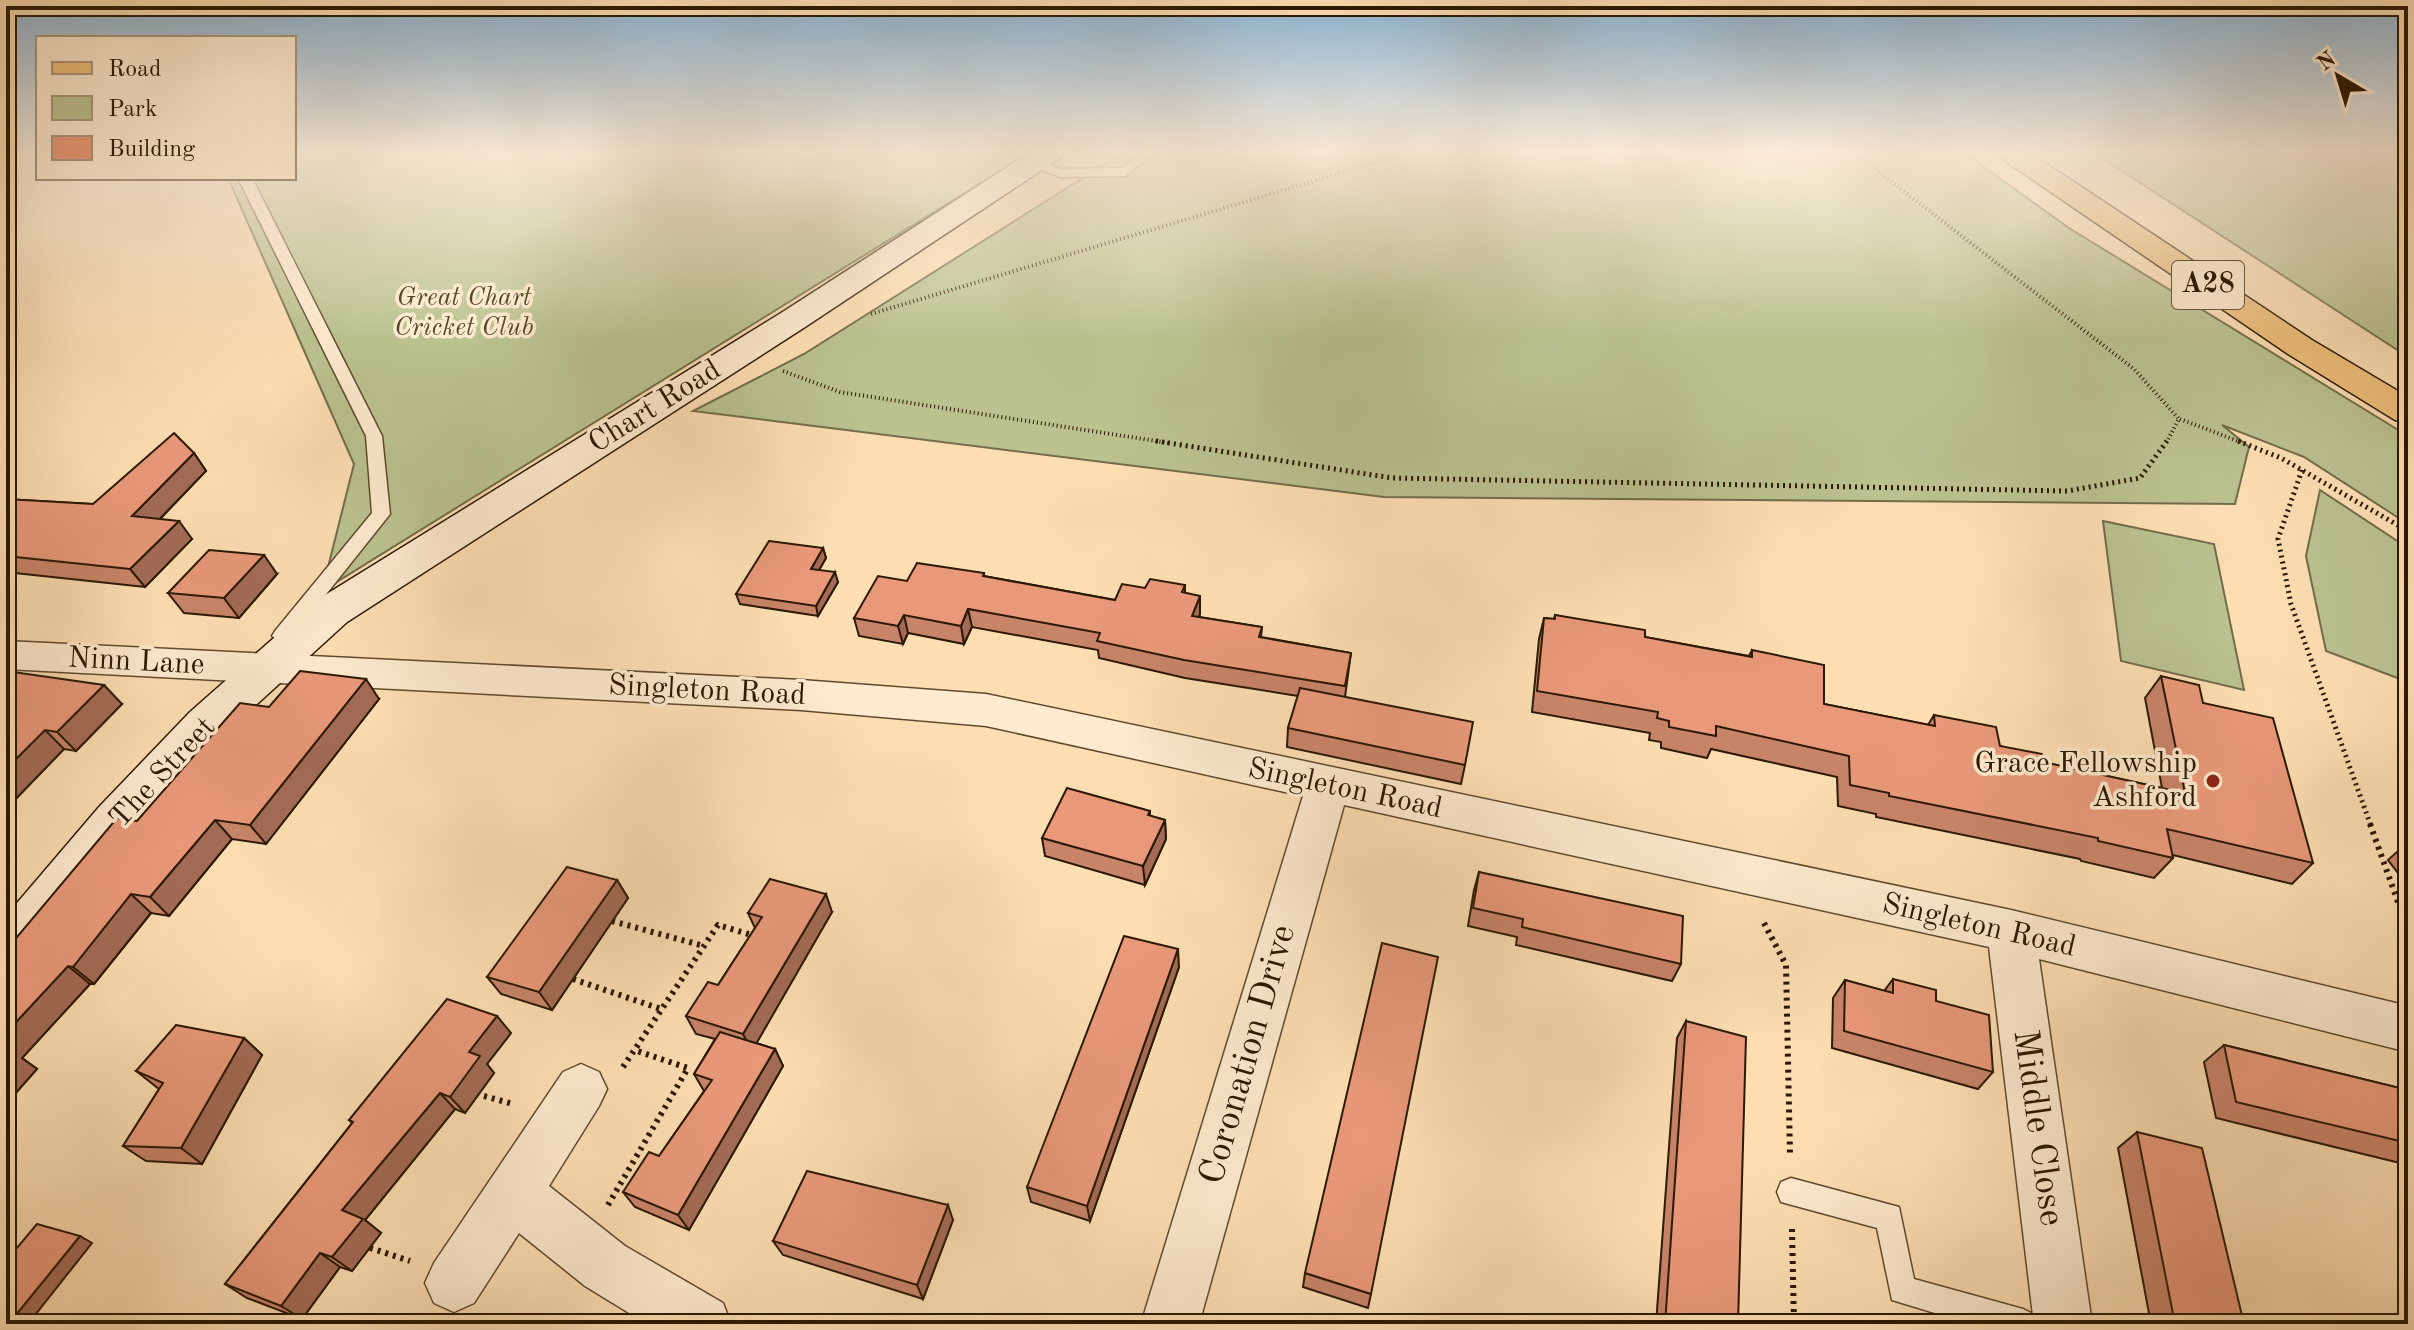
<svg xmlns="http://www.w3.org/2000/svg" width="2414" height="1330" viewBox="0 0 2414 1330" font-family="'Old Standard TT',serif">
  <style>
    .green { fill: #bac290; stroke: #726d48; stroke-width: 2 }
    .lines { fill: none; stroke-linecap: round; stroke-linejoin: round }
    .lane-casing { stroke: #5f4a2d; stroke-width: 3 }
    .street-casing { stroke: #5f4a2d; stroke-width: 3 }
    .secondary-casing { stroke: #2a1800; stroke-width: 3 }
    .primary-casing { stroke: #2a1800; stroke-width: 3 }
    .path-far2 { stroke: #2a1800; stroke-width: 4; stroke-dasharray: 1 3; stroke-linecap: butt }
    .path-far1 { stroke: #2a1800; stroke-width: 5; stroke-dasharray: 2 4; stroke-linecap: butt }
    .path { stroke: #2a1800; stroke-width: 6; stroke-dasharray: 3 5; stroke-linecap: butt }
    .lane { fill: #feeace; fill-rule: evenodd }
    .street { fill: #feeace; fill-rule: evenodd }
    .secondary { fill: #feeace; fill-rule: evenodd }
    .primary { fill: #eebf7a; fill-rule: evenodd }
    .wall { fill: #c88469; stroke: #2a1800; stroke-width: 2 }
    .shaded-wall { fill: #a36b55; stroke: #2a1800; stroke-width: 2 }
    .building { fill: #e9997a; stroke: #2a1800; stroke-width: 2 }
    .poi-dot { fill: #8f2418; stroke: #feeace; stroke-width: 3 }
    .labels { text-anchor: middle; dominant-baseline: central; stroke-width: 7; stroke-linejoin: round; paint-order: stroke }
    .far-park-label { font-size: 26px; font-style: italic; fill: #554b2b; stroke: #feeace }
    .shield { fill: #feeace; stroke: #6a573e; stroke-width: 2 }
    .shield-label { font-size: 28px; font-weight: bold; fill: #2a1800 }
    .street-label { font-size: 30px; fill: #2a1800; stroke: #feeace }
    .poi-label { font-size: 30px; fill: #2a1800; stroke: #feeace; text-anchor: end }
    .near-street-label { font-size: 36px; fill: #2a1800; stroke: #feeace }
  </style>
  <rect width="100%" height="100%" fill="#fddeb3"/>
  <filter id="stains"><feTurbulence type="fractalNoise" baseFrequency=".0025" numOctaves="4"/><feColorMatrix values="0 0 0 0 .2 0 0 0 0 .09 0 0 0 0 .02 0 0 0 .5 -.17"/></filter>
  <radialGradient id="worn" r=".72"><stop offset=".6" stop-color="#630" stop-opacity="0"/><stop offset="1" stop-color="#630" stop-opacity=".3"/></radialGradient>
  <g class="green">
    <polygon points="294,152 1031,152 322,591 354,464 228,178 294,178"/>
    <polygon points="1124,152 1963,152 2069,228 2408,436 2408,524 2304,457 2222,425 2249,447 2235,504 1384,497 693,411 804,354"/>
    <polygon points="2093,152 2408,152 2408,357"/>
    <polygon points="2320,490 2408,548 2408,682 2326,651 2306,556"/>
    <polygon points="2103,521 2214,544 2244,690 2121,661"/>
  </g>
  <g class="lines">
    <g class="lane-casing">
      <g id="lane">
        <polygon points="1143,152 1156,152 1125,176 1059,177 1027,163 1033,159 1061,169 1122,168"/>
        <polygon points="238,178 252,178 382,436 390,514 289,641 282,643 272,636 275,631 372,513 366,436"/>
        <polygon points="1791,1178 1899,1207 1914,1279 2023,1309 2033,1314 2038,1324 1971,1324 1892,1300 1877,1228 1781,1202 1777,1192 1781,1182"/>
      </g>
    </g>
    <g class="street-casing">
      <g id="street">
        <polygon points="6,641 801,680 986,694 2011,910 2408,1006 2408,1052 2039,959 2092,1324 2034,1324 1989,947 1344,805 1199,1324 1141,1324 1303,796 986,726 801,710 6,669"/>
        <polygon points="581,1064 599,1072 607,1089 599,1106 549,1186 625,1246 723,1303 731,1324 647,1324 585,1286 519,1233 474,1303 454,1312 434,1303 425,1283 434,1263 563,1072"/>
      </g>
    </g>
    <g class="secondary-casing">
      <polygon id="secondary" points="1031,152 1064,152 1060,158 805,327 347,622 222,736 133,835 25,971 6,978 6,916 99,807 190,712 317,600 781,313"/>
    </g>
    <g class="primary-casing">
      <polygon id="primary" points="1997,152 2029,152 2312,340 2408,397 2408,423 2395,420 2288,354 2001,158"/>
    </g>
    <g class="path-far2">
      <polyline points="1853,152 2134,369 2179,419 2166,443"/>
      <polyline points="871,314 1411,152"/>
      <polyline points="783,371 840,392 1169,443"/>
      <polyline points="2180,419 2243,443"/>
    </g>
    <g class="path-far1">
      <polyline points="1156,441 1392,478 2067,491 2140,478 2167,441"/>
      <polyline points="2238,441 2281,458 2408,531"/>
      <polyline points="2302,470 2278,539 2291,604 2371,826"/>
    </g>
    <g class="path">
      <polyline points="2370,824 2408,930"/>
      <polyline points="612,921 704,946"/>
      <polyline points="1764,923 1786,965 1790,1155"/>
      <polyline points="573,979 661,1009"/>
      <polyline points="623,1067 718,925 755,936"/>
      <polyline points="484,1096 513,1104"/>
      <polyline points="608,1205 688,1068 634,1050"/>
      <polyline points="1792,1229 1794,1324"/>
      <polyline points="370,1248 410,1261"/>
      <polyline points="580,1324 587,1312"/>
    </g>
    <use href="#lane" class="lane"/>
    <use href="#street" class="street"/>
    <use href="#secondary" class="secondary"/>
    <use href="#primary" class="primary"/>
  </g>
  <g class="wall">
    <polygon points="194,453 206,471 160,519 192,539 145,587 6,572 6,499 93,504"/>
    <polygon points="823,548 826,558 819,570 838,582 818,616 740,604 736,594"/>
    <polygon points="984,573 984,576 1115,600 1145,588 1185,585 1185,593 1200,614 1199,617 1262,627 1261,637 1351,653 1345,697 1465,765 1461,784 1287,747 1288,728 1298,696 1185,678 1099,658 1098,650 972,627 964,644 908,633 903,644 859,636 854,618 907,581"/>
    <polygon points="277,574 239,618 184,613 168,593"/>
    <polygon points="1555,615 1645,637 1749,656 1752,650 1824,704 1928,725 1934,715 2000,746 2043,762 2162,788 2145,698 2161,676 2203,703 2313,863 2292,884 2173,855 2173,858 2154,878 2081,861 2080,859 1876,817 1876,814 1838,806 1837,777 1711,749 1707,758 1661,748 1661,742 1649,740 1650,733 1532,712 1539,639 1544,618 1554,619"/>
    <polygon points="6,671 122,704 76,751 64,749 6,809"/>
    <polygon points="379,699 266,844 232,839 169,916 151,913 94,984 90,984 22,1058 37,1069 6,1104 6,950 137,821 269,707"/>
    <polygon points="1150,811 1150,816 1165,820 1166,839 1145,885 1045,856 1042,838"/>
    <polygon points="2408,842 2408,886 2388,860"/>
    <polygon points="1479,872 1681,964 1672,981 1516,945 1517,937 1468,926 1474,890"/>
    <polygon points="617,880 628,898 552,1010 501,994 487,977"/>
    <polygon points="832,912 756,1043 775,1049 783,1066 689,1230 635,1207 623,1192 659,1156 704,1091 694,1074 715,1039 696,1034 686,1016 718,985 755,928 748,913"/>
    <polygon points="1179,967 1090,1221 1031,1202 1027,1187"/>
    <polygon points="1893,979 1936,1001 1993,1072 1978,1089 1832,1048 1833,998 1845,980 1884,991"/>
    <polygon points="1686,1021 1738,1324 1656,1324 1677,1038"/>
    <polygon points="511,1033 487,1064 494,1073 465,1113 455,1109 365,1220 381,1233 352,1271 340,1267 302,1319 247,1298 225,1284 352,1123 349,1120"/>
    <polygon points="244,1038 262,1055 202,1164 146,1161 123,1146 159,1089 136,1071"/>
    <polygon points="2224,1045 2408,1090 2408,1165 2216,1118 2204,1062"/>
    <polygon points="2137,1132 2244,1324 2151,1324 2118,1148"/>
    <polygon points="953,1220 923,1299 783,1255 773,1241"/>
    <polygon points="1305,1273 1371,1294 1368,1308 1303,1287"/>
  </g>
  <g class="shaded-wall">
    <polygon points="194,453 206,471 145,534 132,516"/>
    <polygon points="179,521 192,539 145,587 130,569"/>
    <polygon points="823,548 826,558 814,579 811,569"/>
    <polygon points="264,555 277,574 239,618 224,598"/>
    <polygon points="835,572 838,582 818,616 816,606"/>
    <polygon points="1200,596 1200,614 1192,634 1192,616"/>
    <polygon points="968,609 972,627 964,644 961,626"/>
    <polygon points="904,615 908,633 903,644 898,626"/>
    <polygon points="366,679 379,699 266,844 250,825"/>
    <polygon points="104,685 122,704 76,751 57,732"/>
    <polygon points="45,730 64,749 6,809 6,769"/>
    <polygon points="215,820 232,839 169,916 150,897"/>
    <polygon points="1165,820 1166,839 1145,885 1143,866"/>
    <polygon points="617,880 628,898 552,1010 539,992"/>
    <polygon points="131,894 151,913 94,984 73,967"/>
    <polygon points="826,894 832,912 752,1051 743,1034"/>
    <polygon points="1178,949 1179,967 1090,1221 1087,1206"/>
    <polygon points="68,966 90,984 22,1058 37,1069 6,1104 6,1033"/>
    <polygon points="497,1016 511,1033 487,1064 494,1073 465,1113 450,1097 469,1052"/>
    <polygon points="244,1038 262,1055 202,1164 181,1148"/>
    <polygon points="775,1049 783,1066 689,1230 678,1215"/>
    <polygon points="440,1093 455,1109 365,1220 381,1233 352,1271 332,1257 342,1210"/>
    <polygon points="948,1205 953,1220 923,1299 917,1285"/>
    <polygon points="80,1236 92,1243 28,1324 18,1324 11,1321"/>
    <polygon points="320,1253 340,1267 302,1319 281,1306"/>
  </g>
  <g class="building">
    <polygon points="174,433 194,453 132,516 179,521 130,569 6,556 6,499 93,504"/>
    <polygon points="769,541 823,548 811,569 835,572 816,606 736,594"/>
    <polygon points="209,550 264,555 224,598 168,593"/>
    <polygon points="917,563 984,573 983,576 1115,600 1122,584 1145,588 1150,579 1185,585 1182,592 1200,596 1192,616 1262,627 1259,637 1351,653 1345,686 1184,660 1097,641 1100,633 968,609 961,626 904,615 898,626 854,618 878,576 907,581"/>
    <polygon points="1555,615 1645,630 1645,637 1752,657 1752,650 1824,665 1824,704 1935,726 1934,715 1996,727 2000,746 2042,754 2043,762 2185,793 2161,676 2199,685 2203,703 2273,718 2313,863 2167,829 2173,858 2098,841 2098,838 1889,796 1889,793 1850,785 1849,756 1716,726 1716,736 1669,727 1669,721 1657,718 1658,712 1537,691 1544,618 1555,619"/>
    <polygon points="6,671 104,685 57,732 45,730 6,769"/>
    <polygon points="300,671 366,679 250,825 215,820 150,897 131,894 73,967 68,966 6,1033 6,950 117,818 137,821 240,703 269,707"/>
    <polygon points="1300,688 1473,722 1465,765 1288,728"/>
    <polygon points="1067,788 1150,811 1148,815 1165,820 1143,866 1042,838"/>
    <polygon points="567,867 617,880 539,992 487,977"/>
    <polygon points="1479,872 1683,916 1681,964 1522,927 1523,919 1473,908"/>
    <polygon points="770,879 826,894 743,1034 686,1016 708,982 718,985 762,917 748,913"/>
    <polygon points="1124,936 1178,949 1087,1206 1027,1187"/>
    <polygon points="1382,943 1438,957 1371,1294 1305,1273"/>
    <polygon points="1893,979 1936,990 1936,1001 1989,1015 1993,1072 1844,1031 1845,980 1893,993"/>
    <polygon points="447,999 497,1016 469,1052 480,1056 450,1097 440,1093 342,1210 363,1219 332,1257 320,1253 281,1306 225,1284 353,1122 349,1120"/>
    <polygon points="1686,1021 1746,1037 1738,1324 1665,1324"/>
    <polygon points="176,1025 244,1038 181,1148 123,1146 163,1083 136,1071"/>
    <polygon points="720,1032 775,1049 678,1215 623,1192 649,1152 659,1156 712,1080 694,1074"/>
    <polygon points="2224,1045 2408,1090 2408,1143 2236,1102"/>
    <polygon points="6,1050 13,1052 6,1060"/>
    <polygon points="2137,1132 2202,1148 2244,1324 2175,1324"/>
    <polygon points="807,1171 948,1205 917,1285 773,1241"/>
    <polygon points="37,1224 80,1236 11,1321 6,1319 6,1261"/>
  </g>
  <linearGradient id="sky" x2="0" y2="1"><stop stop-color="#8db6d5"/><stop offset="0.45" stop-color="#fef0dd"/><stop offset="1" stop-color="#fef0dd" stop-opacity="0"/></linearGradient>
  <rect width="2414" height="338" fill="url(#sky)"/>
  <circle class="poi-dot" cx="2213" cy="781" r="8"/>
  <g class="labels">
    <g class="far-park-label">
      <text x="464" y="298">Great Chart<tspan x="464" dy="30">Cricket Club</tspan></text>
    </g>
    <rect class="shield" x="2172" y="261" width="72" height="48" rx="6"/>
    <g class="shield-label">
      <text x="2208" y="285">A28</text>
    </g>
    <g class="street-label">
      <text transform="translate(655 407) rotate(-32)">Chart Road</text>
      <text transform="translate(136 662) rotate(3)">Ninn Lane</text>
      <text transform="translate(707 691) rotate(3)">Singleton Road</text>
      <text transform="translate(163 773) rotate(-47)">The Street</text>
      <text transform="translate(1345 789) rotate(12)">Singleton Road</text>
      <text transform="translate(1979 926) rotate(13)">Singleton Road</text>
    </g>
    <g class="poi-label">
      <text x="2197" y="764">Grace Fellowship<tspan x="2197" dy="34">Ashford</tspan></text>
    </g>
    <g class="near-street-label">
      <text transform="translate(1249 1055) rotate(-74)">Coronation Drive</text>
      <text transform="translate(2037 1128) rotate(82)">Middle Close</text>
    </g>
  </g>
  <rect width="2414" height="1330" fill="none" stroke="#fddeb3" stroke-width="32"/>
  <rect x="8" y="8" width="2398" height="1314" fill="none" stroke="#2a1800" stroke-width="4"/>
  <rect x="16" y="16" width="2382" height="1298" fill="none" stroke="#2a1800" stroke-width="2"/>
  <rect x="36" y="36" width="260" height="144" fill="#feeace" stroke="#a9967c" stroke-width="2"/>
  <rect x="52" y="62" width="40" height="12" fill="#eebf7a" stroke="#a9967c" stroke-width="2"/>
  <text x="108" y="76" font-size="24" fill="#2a1800">Road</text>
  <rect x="52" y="96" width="40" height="24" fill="#bac290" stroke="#a9967c" stroke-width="2"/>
  <text x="108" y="116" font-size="24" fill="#2a1800">Park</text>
  <rect x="52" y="136" width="40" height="24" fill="#e9997a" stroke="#a9967c" stroke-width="2"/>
  <text x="108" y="156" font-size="24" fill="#2a1800">Building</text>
  <g transform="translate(2338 76) rotate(322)" stroke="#feeace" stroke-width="6" paint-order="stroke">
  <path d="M0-6L14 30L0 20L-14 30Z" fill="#2a1800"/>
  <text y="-12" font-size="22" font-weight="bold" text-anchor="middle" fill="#2a1800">N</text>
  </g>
  <rect width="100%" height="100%" filter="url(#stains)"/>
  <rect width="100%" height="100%" fill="url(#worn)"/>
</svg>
